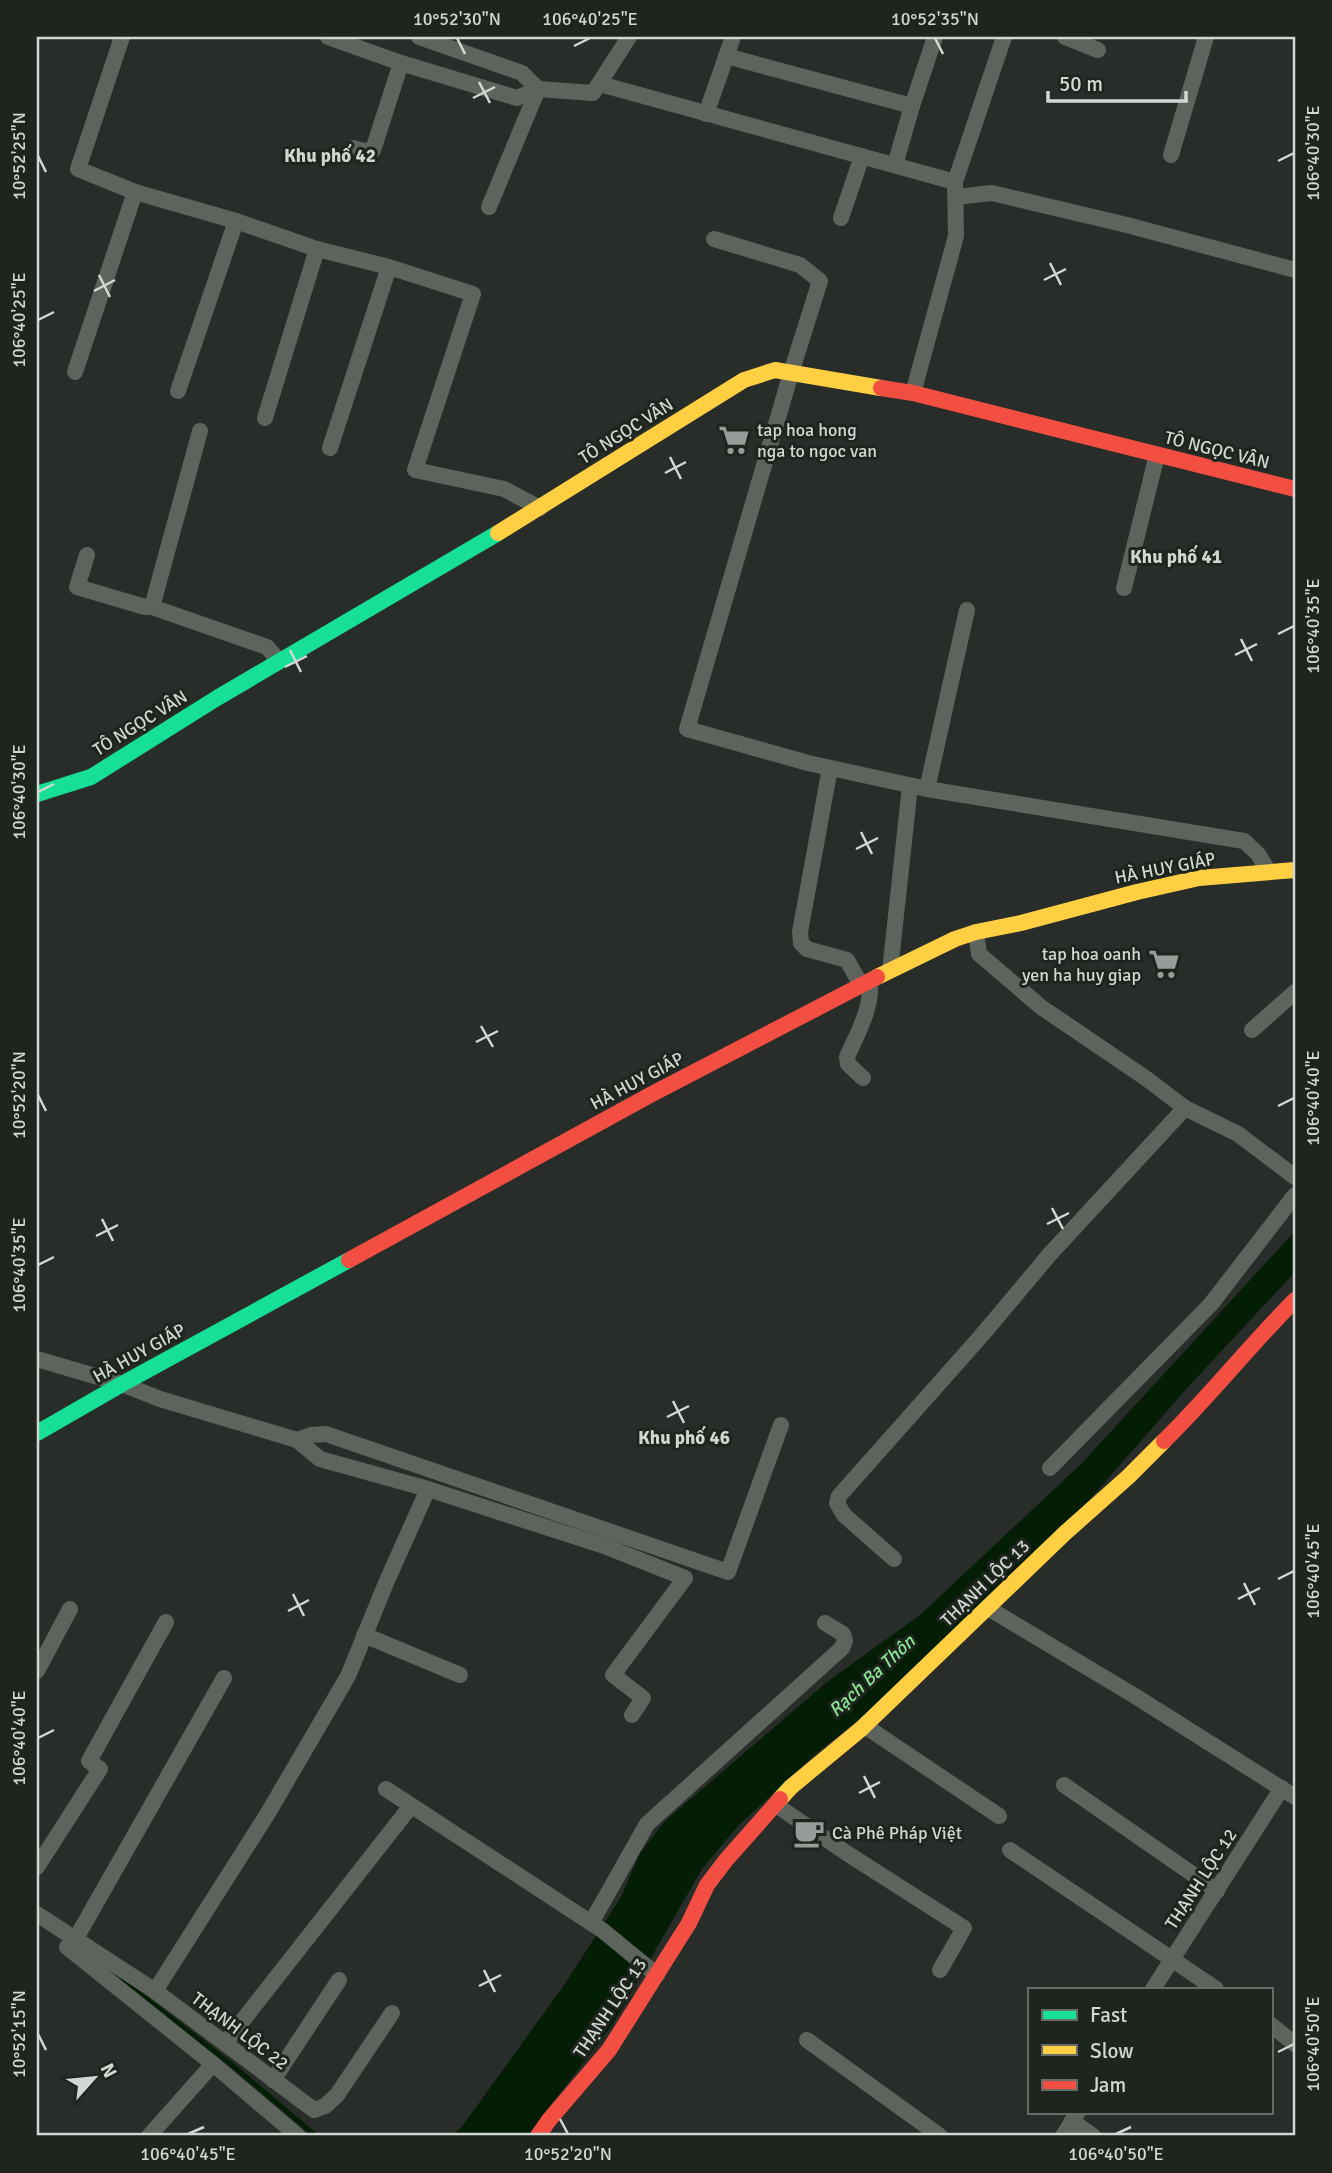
<svg xmlns="http://www.w3.org/2000/svg" width="1332" height="2173" viewBox="0 0 1332 2173" font-family="Signika,sans-serif">
  <style>
    .water { fill: #041e06 }
    .lines { fill: none; stroke-linecap: round; stroke-linejoin: round }
    .stream { stroke: #041e06; stroke-width: 5 }
    .street { stroke: #5d645d; stroke-width: 16 }
    .fast { stroke: #16e098; stroke-width: 16 }
    .slow { stroke: #ffcf43; stroke-width: 16 }
    .jam { stroke: #f24e42; stroke-width: 16 }
    .ticks { fill: none; stroke: #d3d7d3; stroke-width: 2.5 }
    .labels { text-anchor: middle; dominant-baseline: central; stroke-width: 6; stroke-linejoin: round; paint-order: stroke }
    .poi-label { font-size: 18px; fill: #d3d7d3; stroke: #1e241e; text-anchor: start }
    .street-label { font-size: 18px; fill: #d3d7d3; stroke: #1e241e }
    .neighbourhood-label { font-size: 19px; font-weight: bold; fill: #cfd7cf; stroke: #1e241e }
    .water-label { font-size: 19px; font-style: italic; fill: #8ae492; stroke: #1e241e }
    .neatline { fill: none; stroke: #d3d7d3; stroke-width: 2.5 }
    .ticks-label { font-size: 18px; text-anchor: middle; fill: #d3d7d3 }
  </style>
  <rect width="100%" height="100%" fill="#292d29"/>
  <polygon class="water" points="1295,1231 1295,1272 1190,1385 1090,1499 935,1658 813,1756 737,1827 702,1869 613,2024 527,2136 452,2136 461,2128 564,1985 621,1897 640,1853 665,1821 827,1682 920,1615 1082,1463"/>
  <g class="lines">
    <polyline class="stream" points="111,1972 232,2065 316,2136"/>
    <g class="street">
      <polyline points="122,37 78,169 135,192 236,221 317,249 389,267 473,294 415,470 504,489 540,508"/>
      <polyline points="328,37 401,63 517,98 538,89 593,93 629,37"/>
      <polyline points="419,37 522,73 538,89"/>
      <polyline points="1065,37 1098,50"/>
      <polyline points="726,56 912,106 895,165"/>
      <polyline points="600,84 955,182"/>
      <polyline points="912,106 935,37"/>
      <polyline points="706,114 733,37"/>
      <polyline points="353,148 363,151 373,150 401,63"/>
      <polyline points="1171,155 1206,37"/>
      <polyline points="956,197 992,193 1127,225 1295,270"/>
      <polyline points="489,207 538,89"/>
      <polyline points="841,218 862,156"/>
      <polyline points="714,239 800,265 820,281 791,373 687,729 808,763 927,789 1244,841 1258,854 1269,872"/>
      <polyline points="75,372 135,192"/>
      <polyline points="178,391 236,221"/>
      <polyline points="913,393 956,236 955,182 1004,37"/>
      <polyline points="265,418 317,249"/>
      <polyline points="200,431 152,607 267,647 279,661"/>
      <polyline points="330,448 389,267"/>
      <polyline points="87,555 77,587 145,607 152,607"/>
      <polyline points="1124,588 1157,455"/>
      <polyline points="830,768 800,932 801,943 807,949 847,960 861,985"/>
      <polyline points="927,789 967,610"/>
      <polyline points="976,932 979,954 1041,1007 1147,1079 1185,1108 1238,1134 1295,1177"/>
      <polyline points="890,971 910,786"/>
      <polyline points="1252,1030 1295,992"/>
      <path d="M863,1078L848,1064L847,1057C858,1032 872,1009 870,981"/>
      <polyline points="37,1359 122,1384 160,1399 297,1440 320,1459 428,1489 607,1547 685,1578 613,1675 643,1698 632,1715"/>
      <polyline points="297,1440 311,1435 326,1434 728,1572 781,1425"/>
      <polyline points="1050,1468 1211,1304 1295,1195"/>
      <polyline points="894,1559 844,1515 837,1503 839,1496 982,1335 1050,1254 1185,1108"/>
      <polyline points="988,1608 1135,1696 1295,1797"/>
      <polyline points="364,1635 460,1675"/>
      <polyline points="37,1671 70,1609"/>
      <polyline points="865,1726 999,1816"/>
      <polyline points="1064,1785 1217,1891"/>
      <polyline points="386,1789 602,1930 657,1975"/>
      <polyline points="776,1805 848,1854 964,1928 940,1970"/>
      <polyline points="1010,1850 1216,1989"/>
      <polyline points="37,1867 100,1769 89,1761 166,1622"/>
      <polyline points="37,1914 155,1991 314,2110 325,2106 337,2095 392,2013"/>
      <polyline points="591,1923 647,1824 842,1648 845,1641 843,1634 825,1623"/>
      <polyline points="75,1940 224,1678"/>
      <polyline points="67,1947 213,2064 298,2136"/>
      <polyline points="1153,1989 1282,1788"/>
      <polyline points="155,1991 268,1813 348,1676 386,1583 428,1489"/>
      <polyline points="1271,2025 1295,2044"/>
      <polyline points="807,2040 940,2136"/>
      <polyline points="225,2043 411,1806"/>
      <polyline points="273,2080 339,1980"/>
      <polyline points="1072,2121 1093,2136"/>
      <polyline points="149,2136 213,2064"/>
      <polyline points="1063,2136 1078,2112"/>
    </g>
    <g class="fast">
      <polyline points="37,794 91,777 217,698 498,533"/>
      <polyline points="37,1433 122,1384 349,1260"/>
    </g>
    <g class="slow">
      <polyline points="498,533 744,380 775,370 881,388"/>
      <polyline points="877,977 955,939 976,932 1021,923 1137,892 1199,878 1295,870"/>
      <polyline points="780,1799 791,1787 861,1729 1065,1533 1128,1477 1164,1441"/>
    </g>
    <g class="jam">
      <polyline points="881,388 913,393 1295,489"/>
      <polyline points="349,1260 652,1094 877,977"/>
      <path d="M1164,1441C1210,1396 1250,1345 1295,1300"/>
      <polyline points="538,2136 549,2120 609,2050 689,1923 707,1885 726,1860 780,1799"/>
    </g>
  </g>
  <path class="ticks" d="M457,38L465,54M935,38L943,54M574,46L590,38M479,82L490,103M473,98L495,87M38,156L46,172M1278,161L1294,153M1050,263L1061,285M99,275L110,297M1044,280L1066,269M94,291L115,280M38,320L54,312M670,457L681,479M665,473L686,462M1278,634L1294,626M1241,639L1252,661M290,650L301,672M1235,655L1257,644M285,667L307,656M38,792L54,784M861,832L872,854M856,849L878,838M481,1026L493,1047M476,1042L498,1031M38,1095L46,1111M1278,1106L1294,1098M1052,1208L1063,1229M102,1219L113,1241M1047,1224L1069,1213M96,1236L118,1225M38,1265L54,1257M673,1401L684,1423M667,1417L689,1406M1278,1579L1294,1571M1244,1583L1255,1605M293,1594L304,1616M1238,1599L1260,1588M288,1611L309,1600M38,1738L54,1730M864,1776L875,1798M859,1793L880,1782M484,1970L495,1992M479,1986L501,1975M38,2034L46,2050M1278,2052L1294,2044M560,2119L568,2134M188,2134L204,2127M1116,2134L1131,2127"/>
  <defs>
    <g id="supermarket-bare" transform="scale(2.415)"><path d="M-6-5.5h2.5l.6 2H6L4.5 2H-2.5L-4.4-4H-6ZM-1.5 3.2a1.3 1.3 0 1 0 .1 0ZM3 3.2a1.3 1.3 0 1 0 .1 0Z" fill="#989c98" stroke="#1e241e" stroke-width="2.5" paint-order="stroke"/></g>
    <g id="cafe-bare" transform="scale(2.415)"><path d="M-5.5-4.5H6V0H3Q3 3.5 0 3.5H-2.5Q-5.5 3.5-5.5 0ZM3-3.2v2h1.7v-2ZM-6 4.5H4V6H-6Z" fill="#989c98" stroke="#1e241e" stroke-width="2.5" paint-order="stroke"/></g>
  </defs>
  <g fill-rule="evenodd">
    <use href="#supermarket-bare" x="734" y="440"/>
    <use href="#supermarket-bare" x="1164" y="964"/>
    <use href="#cafe-bare" x="809" y="1833"/>
  </g>
  <g class="labels">
    <g class="poi-label">
      <text x="757" y="430">tap hoa hong<tspan x="757" dy="21">nga to ngoc van</tspan></text>
      <text x="1141" y="954" text-anchor="end">tap hoa oanh<tspan x="1141" dy="21">yen ha huy giap</tspan></text>
      <text x="832" y="1833">Cà Phê Pháp Việt</text>
    </g>
    <g class="street-label">
      <text transform="translate(626 431) rotate(-32)">TÔ NGỌC VÂN</text>
      <text transform="translate(1217 450) rotate(14)">TÔ NGỌC VÂN</text>
      <text transform="translate(140 723) rotate(-32)">TÔ NGỌC VÂN</text>
      <text transform="translate(1165 868) rotate(-11)">HÀ HUY GIÁP</text>
      <text transform="translate(637 1081) rotate(-28)">HÀ HUY GIÁP</text>
      <text transform="translate(139 1353) rotate(-29)">HÀ HUY GIÁP</text>
      <text transform="translate(985 1583) rotate(-44)">THẠNH LỘC 13</text>
      <text transform="translate(1201 1879) rotate(-57)">THẠNH LỘC 12</text>
      <text transform="translate(610 2008) rotate(-56)">THẠNH LỘC 13</text>
      <text transform="translate(240 2031) rotate(37)">THẠNH LỘC 22</text>
    </g>
    <g class="neighbourhood-label">
      <text x="330" y="156">Khu phố 42</text>
      <text x="1176" y="557">Khu phố 41</text>
      <text x="684" y="1438">Khu phố 46</text>
    </g>
    <g class="water-label">
      <text transform="translate(872 1676) rotate(-43)">Rạch Ba Thôn</text>
    </g>
  </g>
  <rect width="1332" height="2173" fill="none" stroke="#1e241e" stroke-width="77"/>
  <rect x="1028" y="1988" width="245" height="126" fill="#1e241e" stroke="#666c66" stroke-width="2"/>
  <rect x="1042" y="2010" width="35" height="10" fill="#16e098" stroke="#666c66" stroke-width="2"/>
  <text x="1090" y="2022" font-size="21" fill="#d3d7d3">Fast</text>
  <rect x="1042" y="2045" width="35" height="10" fill="#ffcf43" stroke="#666c66" stroke-width="2"/>
  <text x="1090" y="2058" font-size="21" fill="#d3d7d3">Slow</text>
  <rect x="1042" y="2080" width="35" height="10" fill="#f24e42" stroke="#666c66" stroke-width="2"/>
  <text x="1090" y="2092" font-size="21" fill="#d3d7d3">Jam</text>
  <g transform="translate(94 2078) rotate(63)" stroke="#1e241e" stroke-width="5" paint-order="stroke">
  <path d="M0-5L12 26L0 18L-12 26Z" fill="#d3d7d3"/>
  <text y="-10" font-size="19" font-weight="bold" text-anchor="middle" fill="#d3d7d3">N</text>
  </g>
  <path d="M1048 91v10h138v-10" fill="none" stroke="#d3d7d3" stroke-width="3.5"/>
  <text x="1059" y="91" font-size="21" fill="#d3d7d3" stroke="#1e241e" stroke-width="5" paint-order="stroke">50 m</text>
  <rect x="38" y="38" width="1256" height="2096" class="neatline"/>
  <g class="ticks-label">
    <text x="457" y="25">10°52'30"N</text>
    <text x="590" y="25">106°40'25"E</text>
    <text x="935" y="25">10°52'35"N</text>
    <text transform="translate(1313 153) rotate(-90)" y="6">106°40'30"E</text>
    <text transform="translate(19 156) rotate(-90)" y="6">10°52'25"N</text>
    <text transform="translate(19 320) rotate(-90)" y="6">106°40'25"E</text>
    <text transform="translate(1313 626) rotate(-90)" y="6">106°40'35"E</text>
    <text transform="translate(19 792) rotate(-90)" y="6">106°40'30"E</text>
    <text transform="translate(19 1095) rotate(-90)" y="6">10°52'20"N</text>
    <text transform="translate(1313 1098) rotate(-90)" y="6">106°40'40"E</text>
    <text transform="translate(19 1265) rotate(-90)" y="6">106°40'35"E</text>
    <text transform="translate(1313 1571) rotate(-90)" y="6">106°40'45"E</text>
    <text transform="translate(19 1738) rotate(-90)" y="6">106°40'40"E</text>
    <text transform="translate(19 2034) rotate(-90)" y="6">10°52'15"N</text>
    <text transform="translate(1313 2044) rotate(-90)" y="6">106°40'50"E</text>
    <text x="188" y="2160">106°40'45"E</text>
    <text x="568" y="2160">10°52'20"N</text>
    <text x="1116" y="2160">106°40'50"E</text>
  </g>
</svg>
